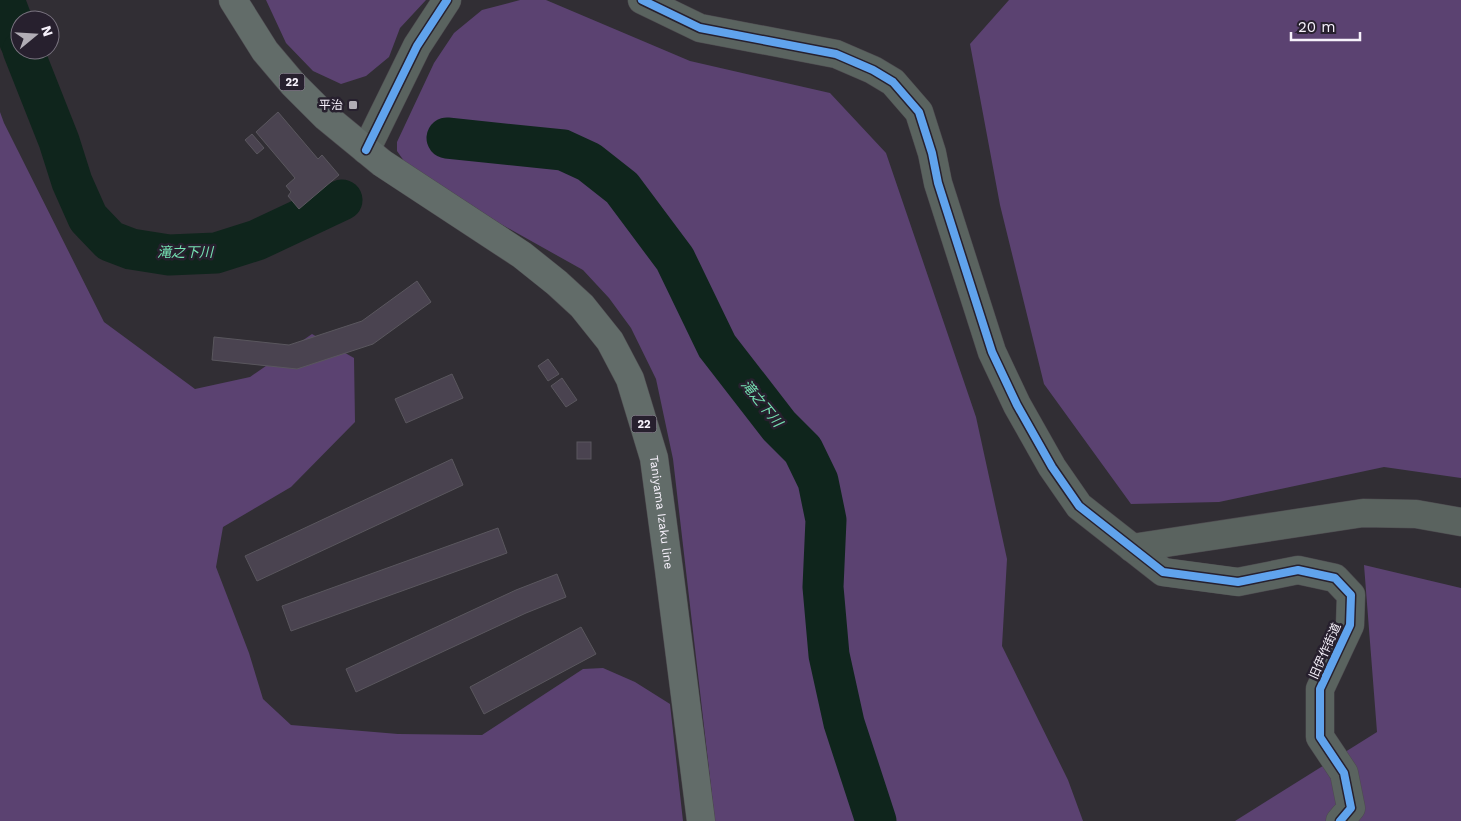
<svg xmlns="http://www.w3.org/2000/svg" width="1461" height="821" viewBox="0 0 1461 821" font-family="'Work Sans','Noto Sans JP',sans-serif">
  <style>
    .forest { fill: #5b4271 }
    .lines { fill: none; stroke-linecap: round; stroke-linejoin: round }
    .river { stroke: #0f251c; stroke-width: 41 }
    .building { fill: #4a4350; stroke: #5a575e }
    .minor-casing { stroke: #4d4a4f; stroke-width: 29 }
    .primary-casing { stroke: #4d4a4f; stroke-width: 29 }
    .minor { stroke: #5a635f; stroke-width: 28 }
    .primary { stroke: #626c69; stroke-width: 28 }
    .cycleway-casing { stroke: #27202e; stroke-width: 11 }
    .cycleway { stroke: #60a3ed; stroke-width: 8 }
    .poi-dot { fill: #b1adb5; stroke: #27202e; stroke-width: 2 }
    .labels { text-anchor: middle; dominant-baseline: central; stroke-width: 5; stroke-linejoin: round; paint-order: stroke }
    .shield { fill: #27202e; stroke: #b8b2be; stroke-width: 1 }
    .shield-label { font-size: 11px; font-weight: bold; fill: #f6f1fb }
    .poi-label { font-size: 12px; fill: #f6f1fb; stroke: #27202e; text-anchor: end }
    .street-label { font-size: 12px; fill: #f6f1fb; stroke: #27202e }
    .water-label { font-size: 14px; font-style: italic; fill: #75e1b2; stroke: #27202e }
  </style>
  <rect width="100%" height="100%" fill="#312e34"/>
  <g class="forest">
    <polygon points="266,0 426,0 400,28 389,57 366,76 341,84 313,71 286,43"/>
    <polygon points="520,0 546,0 690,61 830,93 886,153 976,417 1007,559 1002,646 1068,780 1083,821 715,821 673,459 656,379 631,328 609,298 583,270 499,223 404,161 397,151 397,142 434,63 454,33 482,10"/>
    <polygon points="1009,0 1461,0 1461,478 1384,467 1219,502 1131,504 1044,384 1000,205 970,44"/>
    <polygon points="0,112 4,123 104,322 195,389 250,377 312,334 354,358 355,422 291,487 223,527 216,567 249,653 263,699 291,725 398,734 482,735 583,669 603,668 635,682 670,704 683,821 0,821"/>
    <polygon points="1364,565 1461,588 1461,821 1235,821 1377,732"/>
  </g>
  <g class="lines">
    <g class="river">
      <polyline points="4,0 20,42"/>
      <polyline points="23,50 59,141 72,182 88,218 110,241 131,249 169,255 216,253 257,240 342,200"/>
      <polyline points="447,138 563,150 589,162 622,188 675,259 717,346 779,426 803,450 818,481 826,520 823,587 829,655 844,723 876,821"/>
    </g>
  </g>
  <g class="building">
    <polygon points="278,112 318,159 322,155 339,175 299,209 288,196 291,192 286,186 295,178 256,132"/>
    <polygon points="252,134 264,148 257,154 245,140"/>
    <polygon points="417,281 431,302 373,344 297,369 212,360 214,337 289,345 362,321"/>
    <polygon points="548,359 559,374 548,381 538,366"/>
    <polygon points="452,374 463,398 406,423 395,399"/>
    <polygon points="562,378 577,400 566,407 551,386"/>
    <rect x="577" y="442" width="14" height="17"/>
    <polygon points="452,459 463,485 257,581 245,556"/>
    <polygon points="498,528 507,553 291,631 282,606"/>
    <polygon points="557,574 566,597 526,613 356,692 346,669 516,590"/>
    <polygon points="581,627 596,654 484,714 470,687"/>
  </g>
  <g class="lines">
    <g class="minor-casing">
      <g id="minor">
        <polyline points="642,0 700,28 836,54 873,70 893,82 919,112 932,153 938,183 992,352 1017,405 1052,467 1079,506 1163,572 1238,582 1298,570 1335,578 1351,595 1350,625 1320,689 1320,737 1344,773 1351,808 1340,821"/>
        <polyline points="366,150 417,46 447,0"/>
        <polyline points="1132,548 1363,513 1416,514 1461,522"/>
      </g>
    </g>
    <g class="primary-casing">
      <g id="primary">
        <path id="s1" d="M233,0L265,51L293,84L326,117L382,163L522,255L557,283L582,306L610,341L630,379L654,458L669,570L701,821"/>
      </g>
    </g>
    <use href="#minor" class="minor"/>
    <use href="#primary" class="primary"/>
    <g class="cycleway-casing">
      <g id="cycleway">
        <polyline points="642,0 700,28 836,54 873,70 893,82 919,112 932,153 938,183 992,352 1017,405 1052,467 1079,506 1163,572 1238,582 1298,570 1335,578 1351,595 1350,625 1320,689 1320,737 1344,773 1351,808 1340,821"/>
        <polyline points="366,150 417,46 447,0"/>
      </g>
    </g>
    <use href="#cycleway" class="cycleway"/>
  </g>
  <rect class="poi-dot" x="348" y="100" width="10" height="10" rx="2.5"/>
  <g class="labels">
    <g class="shield">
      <rect x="279.5" y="73.5" width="25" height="17" rx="4"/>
      <rect x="631.5" y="415.5" width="25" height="17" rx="4"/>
    </g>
    <g class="shield-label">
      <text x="292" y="82">22</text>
      <text x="644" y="424">22</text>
    </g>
    <g class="poi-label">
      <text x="343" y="105">平治</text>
    </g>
    <g class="street-label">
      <text stroke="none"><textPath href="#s1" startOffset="694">Taniyama Izaku line</textPath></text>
      <text transform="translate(1325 651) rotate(-66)">旧伊作街道</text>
    </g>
    <g class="water-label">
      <text x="185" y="252">滝之下川</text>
      <text transform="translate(762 403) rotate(51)">滝之下川</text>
    </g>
  </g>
  <g transform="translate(35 35) rotate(72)"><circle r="24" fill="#27202e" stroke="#7a7480"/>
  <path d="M0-4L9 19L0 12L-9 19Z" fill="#b1adb5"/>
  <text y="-8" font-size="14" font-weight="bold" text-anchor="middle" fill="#f6f1fb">N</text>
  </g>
  <path d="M1291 32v8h69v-8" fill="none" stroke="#f6f1fb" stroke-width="2.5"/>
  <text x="1298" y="32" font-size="15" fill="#f6f1fb" stroke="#27202e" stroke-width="4" paint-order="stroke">20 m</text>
</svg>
